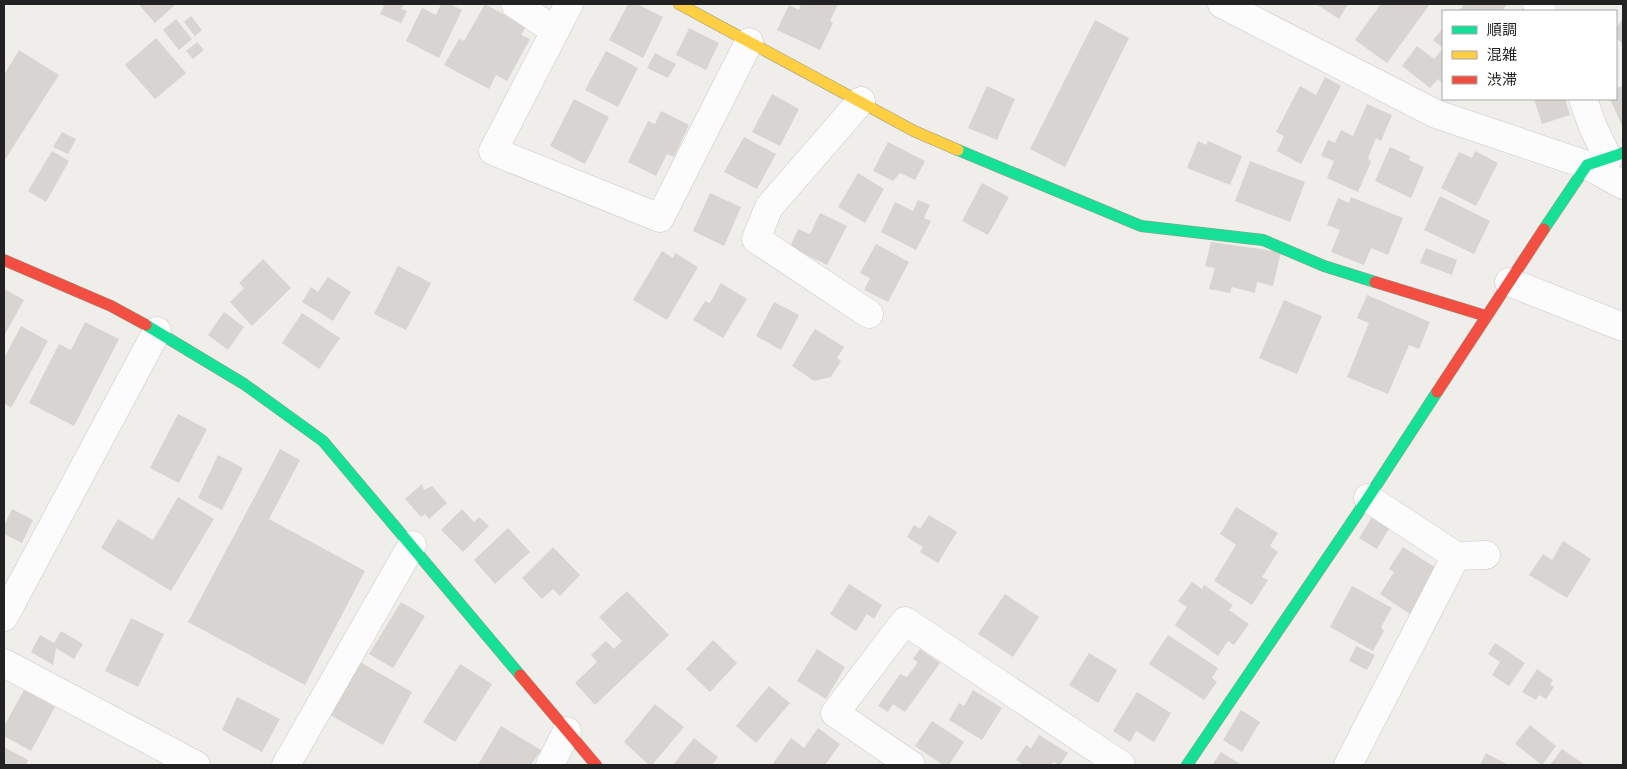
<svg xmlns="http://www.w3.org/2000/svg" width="1627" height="769" viewBox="0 0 1627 769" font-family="Arial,'Noto Sans JP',sans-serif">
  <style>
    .building { fill: #d7d4d2 }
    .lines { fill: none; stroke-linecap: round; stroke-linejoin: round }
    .street-casing { stroke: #c9c8c7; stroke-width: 29 }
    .fast-casing { stroke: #999a82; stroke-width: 12 }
    .slow-casing { stroke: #999a82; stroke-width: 12 }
    .jam-casing { stroke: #999a82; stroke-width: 12 }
    .street { stroke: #fdfcfc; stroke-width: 28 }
    .fast { stroke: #16e098; stroke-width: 11 }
    .slow { stroke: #ffcf43; stroke-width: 11 }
    .jam { stroke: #f24e42; stroke-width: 11 }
  </style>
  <rect width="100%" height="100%" fill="#f0eeeb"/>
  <g class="building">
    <polygon points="142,4 176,4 155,23 140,6"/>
    <polygon points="378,4 404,4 401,9 407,11 401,23 380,14 384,6"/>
    <polygon points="441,4 450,4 462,10 439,58 406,41 422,8 436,15"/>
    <polygon points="485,4 526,27 521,35 530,39 507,81 496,75 489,89 444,65 459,39 464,41"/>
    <polygon points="628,4 637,4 663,17 643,58 609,40"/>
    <polygon points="801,4 838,4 830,21 833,23 820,50 777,30 789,5 799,10"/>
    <polygon points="1316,4 1348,4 1339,19"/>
    <polygon points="1381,4 1430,4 1387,63 1355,40"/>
    <polygon points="1464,4 1507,4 1502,11 1459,11"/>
    <polygon points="191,16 202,30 195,36 184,22"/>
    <polygon points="176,19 192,39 179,50 163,30"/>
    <polygon points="1095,20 1129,38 1065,167 1030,149"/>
    <polygon points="1622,20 1623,21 1623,44 1616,38 1616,28"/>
    <polygon points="689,28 719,43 706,70 676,55"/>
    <polygon points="1443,28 1443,84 1438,79 1430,88 1402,66 1417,46 1434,59 1443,48 1433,40"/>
    <polygon points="156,38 186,73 155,99 125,65"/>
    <polygon points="197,42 204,50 193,59 186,51"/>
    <polygon points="19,50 59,75 4,161 4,75"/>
    <polygon points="606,51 638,68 618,107 585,90"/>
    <polygon points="655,53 676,64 668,78 647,68"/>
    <polygon points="1325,77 1341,86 1301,164 1277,151 1284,136 1276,132 1300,86 1316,95"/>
    <polygon points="987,86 1015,99 997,140 968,128"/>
    <polygon points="1623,86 1623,128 1610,99 1616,99 1616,88"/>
    <polygon points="772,94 799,109 780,146 752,132"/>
    <polygon points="574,99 609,117 585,164 550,146"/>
    <polygon points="1534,99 1565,99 1570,115 1542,124"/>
    <polygon points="1367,104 1392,115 1381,141 1376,138 1368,158 1371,162 1358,192 1327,178 1334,161 1321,156 1328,140 1335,143 1341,130 1353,136"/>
    <polygon points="661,111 689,125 674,157 667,154 656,176 628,162 648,121 655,124"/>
    <polygon points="62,132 76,139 68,154 53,147"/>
    <polygon points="744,137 776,154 757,189 724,172"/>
    <polygon points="1198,141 1206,145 1208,141 1242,156 1230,185 1187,168"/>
    <polygon points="888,142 925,161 915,180 900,173 893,181 873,171"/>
    <polygon points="1390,147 1410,156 1409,160 1424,167 1411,198 1375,181"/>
    <polygon points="52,151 69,161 46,202 28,191"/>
    <polygon points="1475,151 1498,163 1476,206 1441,188 1459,152 1472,158"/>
    <polygon points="1250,161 1305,182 1290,222 1235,201"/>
    <polygon points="858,173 884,189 865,223 838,207"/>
    <polygon points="982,183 1009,197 988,235 962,221"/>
    <polygon points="710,193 741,207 724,246 693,231"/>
    <polygon points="1440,196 1490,221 1474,254 1424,230"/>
    <polygon points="1351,197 1403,218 1388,255 1371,248 1364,265 1331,252 1340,230 1327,225 1338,198 1349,203"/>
    <polygon points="918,200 930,205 924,218 931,221 916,250 881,232 895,202 913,211"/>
    <polygon points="820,213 847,226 827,265 790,247 798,229 810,234"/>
    <polygon points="1211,242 1281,252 1273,286 1257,282 1255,293 1232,287 1230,293 1209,289 1215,268 1205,266"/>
    <polygon points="876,244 909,262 888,302 864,290 870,278 860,273"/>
    <polygon points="1426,248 1457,260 1452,275 1420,263"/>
    <polygon points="662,251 673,258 675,253 698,267 667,320 633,300"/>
    <polygon points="263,259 291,288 252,326 230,302 244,288 239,283"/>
    <polygon points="398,266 431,283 406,330 374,314"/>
    <polygon points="328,277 351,292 333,321 302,302 311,287 318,292"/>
    <polygon points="721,283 747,299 723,338 693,320 705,301 710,303"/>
    <polygon points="4,289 24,300 4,336"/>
    <polygon points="1367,295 1430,322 1419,349 1409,345 1388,394 1347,377 1369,323 1357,318"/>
    <polygon points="1284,300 1322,316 1297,374 1259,358"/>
    <polygon points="774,302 799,315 781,350 756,336"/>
    <polygon points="224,312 244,327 228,350 208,335"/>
    <polygon points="302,313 340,338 319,369 282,343"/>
    <polygon points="85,322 119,339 74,426 29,403 59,344 71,350"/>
    <polygon points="21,326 48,341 11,408 4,403 4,358"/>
    <polygon points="815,329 844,347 837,358 841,361 831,377 814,381 792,366"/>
    <polygon points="178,414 207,429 179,483 150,468"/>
    <polygon points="280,449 300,460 269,519 365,571 305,685 188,622"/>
    <polygon points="218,455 243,468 222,510 198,498"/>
    <polygon points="422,484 424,490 432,486 447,503 429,519 425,514 421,517 405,499"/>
    <polygon points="178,497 214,519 171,591 101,548 118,519 153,540"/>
    <polygon points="1236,507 1278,533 1270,546 1278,552 1262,577 1268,580 1252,605 1214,581 1236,545 1220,534"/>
    <polygon points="12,509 33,520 22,543 4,534 4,526"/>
    <polygon points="462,509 474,522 479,517 489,526 463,552 441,530"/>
    <polygon points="929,515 957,532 938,563 920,552 923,547 907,537 914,525 920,529"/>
    <polygon points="1372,517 1390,527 1377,549 1359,538"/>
    <polygon points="508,528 530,552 495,584 474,560"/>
    <polygon points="1563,541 1591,559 1567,598 1529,575 1543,554 1552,560"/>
    <polygon points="553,547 580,575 560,596 553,589 542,599 522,578"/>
    <polygon points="1403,547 1438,569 1410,614 1380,594 1394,572 1389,569"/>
    <polygon points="1192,582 1202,589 1204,585 1233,605 1229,610 1249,624 1234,645 1228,641 1218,656 1175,625 1187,607 1178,601"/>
    <polygon points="849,584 882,605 874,619 867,614 856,631 830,614"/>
    <polygon points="1352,586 1392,608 1381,627 1384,631 1373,651 1330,627"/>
    <polygon points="627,591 669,635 595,705 575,683 597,662 591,655 606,641 614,649 622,641 599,617"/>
    <polygon points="1005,594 1039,617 1013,657 978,634"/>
    <polygon points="401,602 425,616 393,668 369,654"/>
    <polygon points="131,618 164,634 138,687 105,671"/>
    <polygon points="61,631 83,644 74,659 56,648 53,665 31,652 40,635 54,643"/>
    <polygon points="1168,635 1218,668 1212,678 1217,682 1204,700 1149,664"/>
    <polygon points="713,640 737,663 710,692 686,669"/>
    <polygon points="1495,643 1525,663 1509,686 1492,675 1500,662 1488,654"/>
    <polygon points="1356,646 1375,655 1367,670 1349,661"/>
    <polygon points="817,649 845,667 826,699 797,681"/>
    <polygon points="920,649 940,663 905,712 893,704 888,712 878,706 900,674 907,677 918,662 913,659"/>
    <polygon points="1089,653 1117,670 1098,703 1069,685"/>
    <polygon points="360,662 412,692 383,745 330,715"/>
    <polygon points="460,664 492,684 455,742 423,722"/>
    <polygon points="1537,669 1553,680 1550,685 1554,687 1546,699 1539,695 1536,700 1522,692"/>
    <polygon points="769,686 790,703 756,743 736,726"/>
    <polygon points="24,690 55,707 31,751 4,736 4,726"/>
    <polygon points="973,690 1002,708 982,740 949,720 959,703 964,706"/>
    <polygon points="1137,692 1171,713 1154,742 1136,731 1130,742 1113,731"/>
    <polygon points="237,697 280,719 262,752 222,730"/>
    <polygon points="655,704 684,727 652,765 649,765 624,742"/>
    <polygon points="1241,710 1260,722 1242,752 1223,740"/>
    <polygon points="932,721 964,742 949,765 943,765 915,746"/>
    <polygon points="1530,725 1556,746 1542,765 1515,744"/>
    <polygon points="501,726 541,750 531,765 478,765"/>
    <polygon points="818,728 840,744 825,765 772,765 791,738 804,748"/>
    <polygon points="1039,735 1068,753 1060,765 1053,762 1051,765 1024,765 1016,760 1026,745 1031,748"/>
    <polygon points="694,738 718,757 712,765 673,765"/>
    <polygon points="4,747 28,760 26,765 4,765"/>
    <polygon points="1562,749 1585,765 1550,765"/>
    <polygon points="1221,752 1242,765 1212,765"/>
    <polygon points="1486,753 1508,765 1480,765"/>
  </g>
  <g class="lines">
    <g class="street-casing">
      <g id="street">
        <polyline points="515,4 554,30"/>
        <polyline points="569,4 493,151 660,218 749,42"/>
        <polyline points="1222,4 1436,114 1587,165 1623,185"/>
        <polyline points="1537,4 1542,11"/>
        <polyline points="1583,99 1593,127 1608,158"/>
        <polyline points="861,101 769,207 756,239 869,314"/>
        <polyline points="1509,282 1623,327"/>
        <polyline points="1368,498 1456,556 1486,555"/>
        <polyline points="4,617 157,331"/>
        <polyline points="4,663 196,765"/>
        <polyline points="286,765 412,545"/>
        <polyline points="550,765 567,731"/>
        <polyline points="911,765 835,713 905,621 1121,765"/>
        <polyline points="1348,765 1456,556"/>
      </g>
    </g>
    <g class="fast-casing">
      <g id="fast">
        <polyline points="958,150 1141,226 1263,240 1324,266 1375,282"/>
        <polyline points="1544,229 1587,165 1623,153"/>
        <polyline points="146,325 244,384 323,441 520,675"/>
        <polyline points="1187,765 1368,498 1437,392"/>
      </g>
    </g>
    <g class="slow-casing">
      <polyline id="slow" points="679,4 914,131 958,150"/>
    </g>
    <g class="jam-casing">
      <g id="jam">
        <polyline points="4,260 111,306 146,325"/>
        <polyline points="1375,282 1486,316"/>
        <polyline points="1437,392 1544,229"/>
        <polyline points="520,675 596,765"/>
      </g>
    </g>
    <use href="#street" class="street"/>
    <use href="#fast" class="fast"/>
    <use href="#slow" class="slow"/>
    <use href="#jam" class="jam"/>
  </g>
  <rect width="1627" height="769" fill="none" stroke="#222222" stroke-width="10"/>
  <rect x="1442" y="10" width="175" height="90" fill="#ffffff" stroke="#a7a7a7"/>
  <rect x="1452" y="26" width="25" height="8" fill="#16e098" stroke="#a7a7a7"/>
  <text x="1487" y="35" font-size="15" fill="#222222">順調</text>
  <rect x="1452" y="51" width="25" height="8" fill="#ffcf43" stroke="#a7a7a7"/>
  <text x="1487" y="60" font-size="15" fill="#222222">混雑</text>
  <rect x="1452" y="76" width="25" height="8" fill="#f24e42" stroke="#a7a7a7"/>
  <text x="1487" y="85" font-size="15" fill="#222222">渋滞</text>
</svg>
